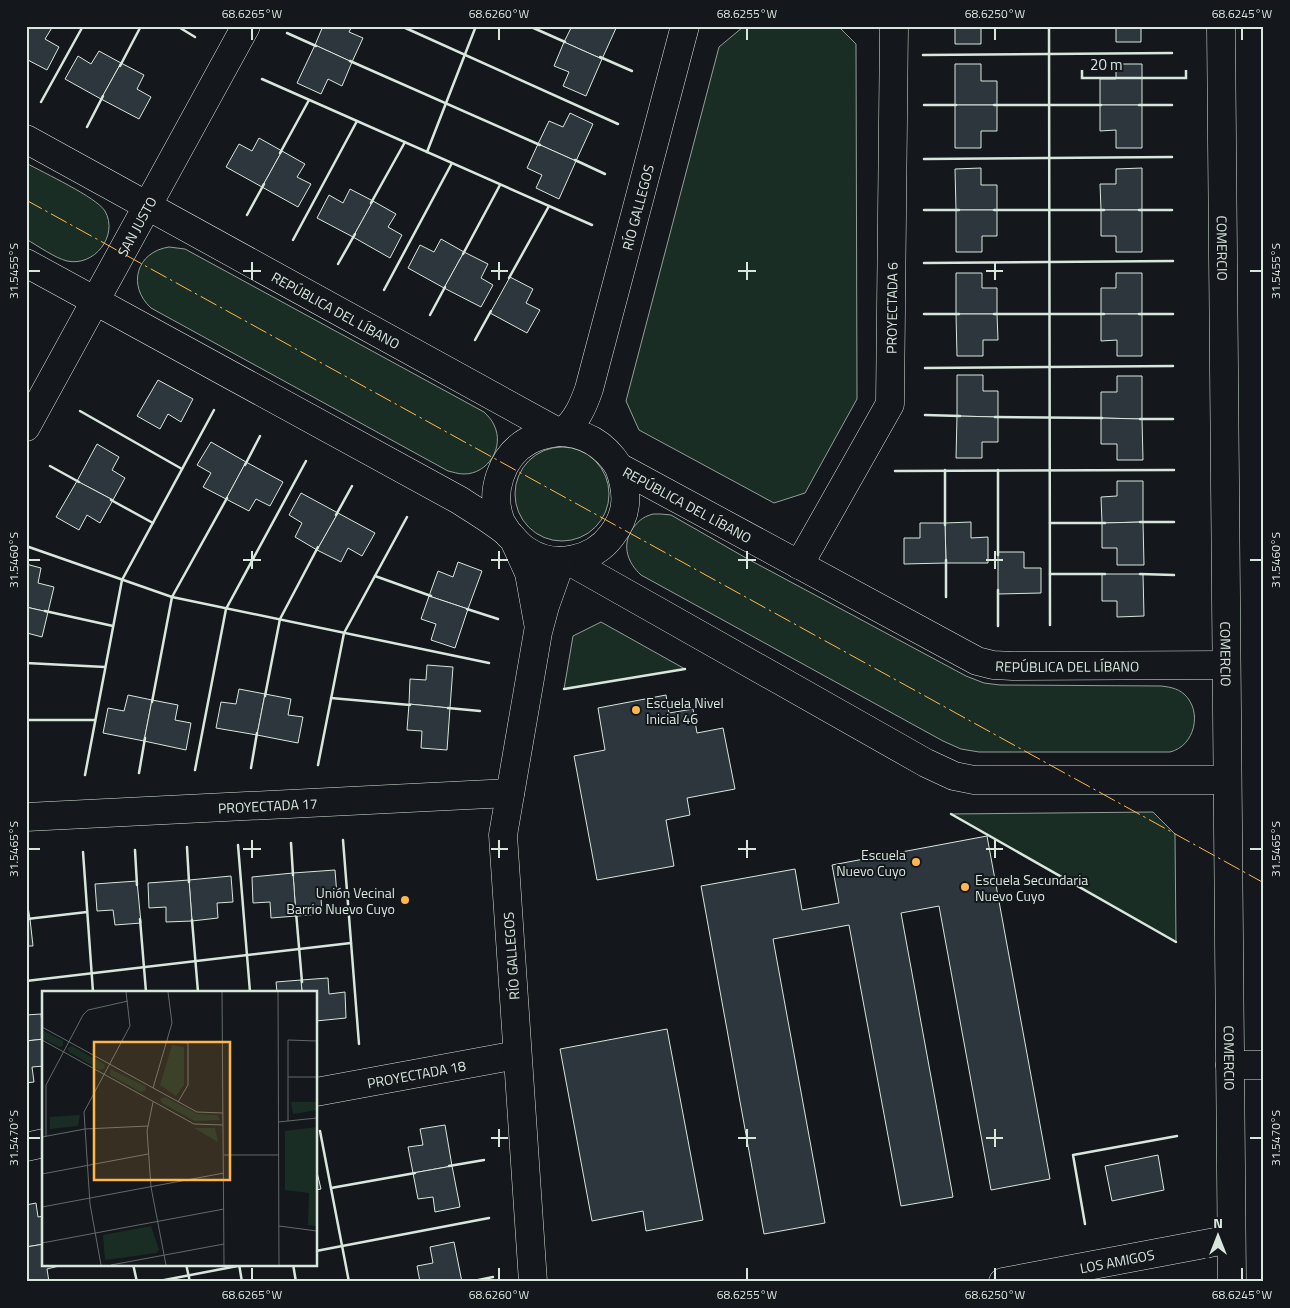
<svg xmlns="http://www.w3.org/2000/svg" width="1290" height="1308" viewBox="0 0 1290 1308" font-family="'Titillium Web',sans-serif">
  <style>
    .green { fill: #1a2d24; stroke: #939e99 }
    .building { fill: #2c363c; stroke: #d8e6dc }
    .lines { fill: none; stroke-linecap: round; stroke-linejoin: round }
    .minor-casing { stroke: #d8e6dc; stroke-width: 29 }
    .minor { stroke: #14181c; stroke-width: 28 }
    .wall { stroke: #d8e6dc; stroke-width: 2.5 }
    .power { stroke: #ffb74d; stroke-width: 1; stroke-dasharray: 18 4 2.5 4; stroke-linecap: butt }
    .ticks { fill: none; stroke: #d8e6dc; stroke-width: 2 }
    .poi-dot { fill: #ffb74d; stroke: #14181c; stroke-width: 2 }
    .labels { text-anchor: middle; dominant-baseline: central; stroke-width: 4; stroke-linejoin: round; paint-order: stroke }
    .street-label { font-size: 14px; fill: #d8e6dc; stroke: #14181c }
    .poi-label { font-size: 14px; fill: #d8e6dc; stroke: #14181c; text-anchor: start }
    .inset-road { fill: none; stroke: #626a69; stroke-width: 1 }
    .view { fill: #ffb74d; fill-opacity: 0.15; stroke: #ffb74d; stroke-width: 2.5 }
    .inset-edge { fill: none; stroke: #d8e6dc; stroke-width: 2.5 }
    .neatline { fill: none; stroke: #d8e6dc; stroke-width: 2 }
    .ticks-label { font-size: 12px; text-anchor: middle; fill: #d8e6dc }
  </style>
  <rect width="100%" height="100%" fill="#14181c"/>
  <g class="green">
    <polygon points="761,26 838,26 856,44 857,399 805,493 774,503 639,430 626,401 719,47 743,27"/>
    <path d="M26,163C44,173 96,197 105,211C119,236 94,267 67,261C55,258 38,246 26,239Z"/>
    <path d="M169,247L185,249L484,412C488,416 492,420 494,425C505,447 488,474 464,474C458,474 453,472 448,471L151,308C127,286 136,252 169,247Z"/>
    <circle cx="562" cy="494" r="47"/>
    <path d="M653,514H661L671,515L746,558L966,676L984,683L1000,685L1161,686C1169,687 1177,688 1184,694C1203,711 1195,746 1170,752H979L961,749L943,741L641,575C628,563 622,547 631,531C637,522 642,517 653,514Z"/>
    <polygon points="601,622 685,669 564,689 573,636"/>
    <polygon points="1153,812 1175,834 1176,942 951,814"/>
  </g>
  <g class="building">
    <polygon points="26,26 53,26 45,39 59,47 47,70 26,59"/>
    <polygon points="323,26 352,26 349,32 363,38 352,62 315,45"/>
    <polygon points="572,26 617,26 602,59 564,42"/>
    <polygon points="955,26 996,26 996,27 981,27 981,44 955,44"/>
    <polygon points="1100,26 1141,26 1141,42 1116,42 1116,27 1100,27"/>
    <polygon points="564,42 602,59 586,96 563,86 569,72 554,66"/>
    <polygon points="315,45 352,62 342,86 328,79 321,94 297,83"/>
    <polygon points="99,51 121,63 101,99 65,79 78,56 91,64"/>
    <polygon points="121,63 144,75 137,89 151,97 139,119 101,99"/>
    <polygon points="955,64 981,64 981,81 997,81 997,105 955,105"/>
    <polygon points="1116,64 1142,64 1142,105 1100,105 1100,79 1116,79"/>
    <polygon points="955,105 997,105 997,131 981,131 981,148 955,148"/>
    <polygon points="1100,105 1142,105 1142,148 1116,148 1116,130 1100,131"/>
    <polygon points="570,113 593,124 576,161 538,144 549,121 563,127"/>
    <polygon points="259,138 282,151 262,187 226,167 239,144 252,151"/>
    <polygon points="538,144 576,161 559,199 536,188 542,175 527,168"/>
    <polygon points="282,151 305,164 297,177 311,184 298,207 262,187"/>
    <polygon points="981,168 981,185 997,185 997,210 956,210 955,169"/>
    <polygon points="1142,168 1142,210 1101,210 1100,184 1116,184 1116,169"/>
    <polygon points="350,189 373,201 353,237 317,218 329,195 343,203"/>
    <polygon points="373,201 396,214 388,227 402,235 390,258 353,237"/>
    <polygon points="956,210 997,210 997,236 982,236 982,252 956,252"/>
    <polygon points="1101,210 1142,210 1142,252 1116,252 1116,236 1101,236"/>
    <polygon points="441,239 464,252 444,288 408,268 420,245 434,252"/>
    <polygon points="464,252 488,264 481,278 493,285 481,307 444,288"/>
    <polygon points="956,273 982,273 982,288 997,288 997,314 956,314"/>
    <polygon points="1116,273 1142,273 1142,314 1101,314 1101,288 1116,288"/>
    <polygon points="510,277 533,289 526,303 540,310 527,333 490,313"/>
    <polygon points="956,314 997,314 998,340 983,340 983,356 957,356"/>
    <polygon points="1101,314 1142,314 1142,356 1117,356 1117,340 1101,341"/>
    <polygon points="957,375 983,375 983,391 998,391 998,417 957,416"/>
    <polygon points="1117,376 1142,376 1142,419 1101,418 1101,392 1117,392"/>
    <polygon points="158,380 193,399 181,422 168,414 160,429 137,416"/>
    <polygon points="957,416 998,417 998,442 982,442 982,458 956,458"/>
    <polygon points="1101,418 1142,419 1143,460 1117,460 1117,444 1101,444"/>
    <polygon points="211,442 246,462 226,499 203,487 211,473 197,465"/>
    <polygon points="97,444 119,457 112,470 125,478 113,500 77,481"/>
    <polygon points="246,462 283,482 270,506 256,499 249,511 226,499"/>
    <polygon points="77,481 113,500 100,523 87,515 79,530 56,517"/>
    <polygon points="1117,481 1143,481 1143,522 1102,523 1101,497 1117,496"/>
    <polygon points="301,493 338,513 317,550 295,537 302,523 289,515"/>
    <polygon points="338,513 375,533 362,556 348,548 341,562 317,550"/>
    <polygon points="971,522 971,538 988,537 988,563 946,563 945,523"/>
    <polygon points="1143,522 1144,565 1117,565 1117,548 1102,548 1102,523"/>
    <polygon points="920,523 945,523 946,563 904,564 904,538 920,538"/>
    <polygon points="998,552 1024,552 1024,568 1041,568 1041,593 998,594"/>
    <polygon points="458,562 482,571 468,609 429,596 438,571 453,577"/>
    <polygon points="26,564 41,568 38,583 54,587 48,612 26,607"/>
    <polygon points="1102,574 1143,574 1144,616 1117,617 1117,601 1102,601"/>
    <polygon points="429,596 468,609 455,648 431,640 436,624 421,619"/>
    <polygon points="26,607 48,612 42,637 27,633 26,638"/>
    <polygon points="427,665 453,667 450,708 409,704 410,679 426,680"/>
    <polygon points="239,689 265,694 257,735 216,728 221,702 236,704"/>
    <polygon points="265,694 291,699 288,715 303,717 298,743 257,735"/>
    <polygon points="128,695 152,700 144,741 103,733 108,708 124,711"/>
    <polygon points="666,695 669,713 693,709 697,733 723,728 735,789 687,798 690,815 666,820 674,866 597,880 574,756 605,750 598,708"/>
    <polygon points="152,700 178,705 175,720 191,723 186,750 144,741"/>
    <polygon points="409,704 450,708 447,750 421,748 422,731 407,730"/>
    <polygon points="987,836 1050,1179 991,1190 939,906 901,913 953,1197 901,1206 849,925 773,939 825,1223 764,1234 701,886 795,869 802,910 839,903 832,865"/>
    <polygon points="335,870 337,896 321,898 322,914 296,916 293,873"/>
    <polygon points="293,873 296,916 271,918 270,902 253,903 252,877"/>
    <polygon points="231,876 233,902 217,903 218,918 192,921 189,880"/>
    <polygon points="189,880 192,921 166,922 166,907 149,908 148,883"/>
    <polygon points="137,881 141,923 115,925 113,910 97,911 95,884"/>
    <polygon points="26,894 30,919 26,919"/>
    <polygon points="26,919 30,919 33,946 26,946"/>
    <polygon points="328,978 329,994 345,992 346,1018 316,1021 316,992 302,992 301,980"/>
    <polygon points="301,980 302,992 277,992 276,982"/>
    <polygon points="41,1014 44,1039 26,1041 26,1015"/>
    <polygon points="667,1029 703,1220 646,1231 643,1211 592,1221 560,1049"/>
    <polygon points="44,1039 44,1066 32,1067 34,1082 26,1083 26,1041"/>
    <polygon points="445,1125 452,1166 413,1173 408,1147 423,1145 420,1129"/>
    <polygon points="1158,1155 1164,1190 1112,1201 1105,1166"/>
    <polygon points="452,1166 460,1207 435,1212 433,1197 418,1199 413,1173"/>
    <polygon points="316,1168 321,1189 316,1190"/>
    <polygon points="36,1203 38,1217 44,1216 44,1244 26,1247 26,1205"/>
    <polygon points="454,1242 462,1282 420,1282 417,1266 433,1263 430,1247"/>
    <polygon points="44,1244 44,1264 63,1264 63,1265 47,1269 49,1282 26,1282 26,1247"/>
  </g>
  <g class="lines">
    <g class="minor-casing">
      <g id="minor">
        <path id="s1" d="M1221,26L1232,1282"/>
        <path id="s2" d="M26,139L558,432C585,432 605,445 619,467L977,661L993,665L1013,666L1226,665"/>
        <path d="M26,263L459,500C476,511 495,522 510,535C515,541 520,547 527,551C554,569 593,561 612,535C629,513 628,492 619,467"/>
        <path id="s3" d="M26,427L246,26"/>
        <path id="s4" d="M563,432C577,420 583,406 589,389L685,26"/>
        <path d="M509,535C507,531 503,526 501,522C489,493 501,456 528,441C538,435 548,434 558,432"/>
        <polyline points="514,540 529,573 538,623"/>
        <polyline points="569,561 926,763 954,776 974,780 1227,780"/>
        <path id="s5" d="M799,565L890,404L894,26"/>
        <path id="s6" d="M26,817L510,793"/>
        <polyline points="1230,1065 1264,1065"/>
        <path id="s7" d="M316,1092L517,1055"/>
        <polyline points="26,1147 44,1143"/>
        <polyline points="533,1282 503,835 538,632 545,606 561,561"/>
        <path id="s8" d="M1003,1282L1231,1239"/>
      </g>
    </g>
    <use href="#minor" class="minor"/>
    <g class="wall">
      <polyline points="177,26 195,37"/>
      <polyline points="401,26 618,124"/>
      <polyline points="529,26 565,42"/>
      <polyline points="1049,26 1050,625"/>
      <polyline points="287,33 316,46"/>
      <polyline points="923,55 1172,53"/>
      <polyline points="600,57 632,71"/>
      <polyline points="350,61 540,145"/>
      <polyline points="120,66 141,26"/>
      <polyline points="262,79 592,225"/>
      <polyline points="41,102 83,26"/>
      <polyline points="924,105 956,105"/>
      <polyline points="994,105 1101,105"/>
      <polyline points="1139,105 1172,105"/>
      <polyline points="87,127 103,96"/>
      <polyline points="427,152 476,26"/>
      <polyline points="280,153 309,100"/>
      <polyline points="924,159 1172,157"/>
      <polyline points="575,160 605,174"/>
      <polyline points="371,203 405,142"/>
      <polyline points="924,210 959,210"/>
      <polyline points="994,210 1104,210"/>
      <polyline points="1139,210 1172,210"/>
      <polyline points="247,215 264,184"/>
      <polyline points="293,240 357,121"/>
      <polyline points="463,254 500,185"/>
      <polyline points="924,263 1173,261"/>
      <polyline points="338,264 355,234"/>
      <polyline points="509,278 549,206"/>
      <polyline points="384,290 452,163"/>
      <polyline points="924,314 959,314"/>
      <polyline points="994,314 1104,314"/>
      <polyline points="1139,314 1173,314"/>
      <polyline points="430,315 445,287"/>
      <polyline points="475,340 491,311"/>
      <polyline points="925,368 1173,366"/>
      <polyline points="80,411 182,469"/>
      <polyline points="925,415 960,416"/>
      <polyline points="995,417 1102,418"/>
      <polyline points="1140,419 1173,419"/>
      <polyline points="245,465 260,436"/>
      <polyline points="50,466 79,482"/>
      <polyline points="945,470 945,525"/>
      <polyline points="998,470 998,555"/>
      <polyline points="895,471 1174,470"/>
      <polyline points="111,500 153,523"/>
      <polyline points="336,515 352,486"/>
      <polyline points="1140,522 1174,522"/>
      <polyline points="1050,523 1105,523"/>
      <polyline points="26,546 172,597 489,663"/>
      <polyline points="946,560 946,597"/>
      <polyline points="1050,574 1105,574"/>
      <polyline points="1140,574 1174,575"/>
      <polyline points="375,576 431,596"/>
      <polyline points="998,590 998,626"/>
      <polyline points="467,609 498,619"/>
      <polyline points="45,611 113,626"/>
      <polyline points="26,663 105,667"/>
      <polyline points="564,689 685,669"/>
      <polyline points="265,696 280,619 318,547"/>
      <polyline points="331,698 410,705"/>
      <polyline points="152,702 172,597 227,498"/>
      <polyline points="448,708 480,711"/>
      <polyline points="26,720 95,720"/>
      <polyline points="318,765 344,633 407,517"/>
      <polyline points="251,768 257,733"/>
      <polyline points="195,770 226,609 306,461"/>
      <polyline points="139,773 145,738"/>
      <polyline points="85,775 122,580 214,410"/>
      <polyline points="951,814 1176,942"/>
      <polyline points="343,840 359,1044"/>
      <polyline points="291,843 293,875"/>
      <polyline points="238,845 250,992"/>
      <polyline points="187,847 189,882"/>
      <polyline points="135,850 137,885"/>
      <polyline points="83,852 93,992"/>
      <polyline points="296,912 302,982"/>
      <polyline points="27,919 87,912"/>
      <polyline points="140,919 146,992"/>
      <polyline points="192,920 198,992"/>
      <polyline points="26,981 351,943"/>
      <polyline points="320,1131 349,1282"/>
      <polyline points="449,1166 484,1160"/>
      <polyline points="331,1188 415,1173"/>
      <polyline points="1085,1224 1073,1155 1177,1136"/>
      <polyline points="316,1251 489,1218"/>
      <polyline points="133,1264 137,1282"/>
      <polyline points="186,1264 190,1282"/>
      <polyline points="239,1264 242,1282"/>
      <polyline points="293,1264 296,1282"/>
      <polyline points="154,1282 248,1264"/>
      <polyline points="469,1282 493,1277"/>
    </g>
    <polyline class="power" points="26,200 1264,883"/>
  </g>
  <path class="ticks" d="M252,28V40M499,28V40M747,28V40M995,28V40M1242,28V40M252,262V280M499,262V280M747,262V280M995,262V280M28,271H40M243,271H261M491,271H508M738,271H756M986,271H1003M1250,271H1262M252,551V569M499,551V569M747,551V569M995,551V569M28,560H40M243,560H261M491,560H508M738,560H756M986,560H1003M1250,560H1262M252,840V858M499,840V858M747,840V858M995,840V858M28,849H40M243,849H261M491,849H508M738,849H756M986,849H1003M1250,849H1262M499,1129V1147M747,1129V1147M995,1129V1147M28,1138H40M491,1138H508M738,1138H756M986,1138H1003M1250,1138H1262M252,1268V1280M499,1268V1280M747,1268V1280M995,1268V1280M1242,1268V1280"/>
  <g class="poi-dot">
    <circle cx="636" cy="710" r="5"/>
    <circle cx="916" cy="862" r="5"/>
    <circle cx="965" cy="887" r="5"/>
    <circle cx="405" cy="900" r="5"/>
  </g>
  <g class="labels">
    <g class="street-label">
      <text stroke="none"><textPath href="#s4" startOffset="239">RÍO GALLEGOS</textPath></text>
      <text stroke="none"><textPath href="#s3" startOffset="229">SAN JUSTO</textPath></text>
      <text stroke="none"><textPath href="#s1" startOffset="222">COMERCIO</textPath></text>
      <text stroke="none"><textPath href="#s5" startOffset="281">PROYECTADA 6</textPath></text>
      <text stroke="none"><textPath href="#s2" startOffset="354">REPÚBLICA DEL LÍBANO</textPath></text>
      <text stroke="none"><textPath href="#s2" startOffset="759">REPÚBLICA DEL LÍBANO</textPath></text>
      <text stroke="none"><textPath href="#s1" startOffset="628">COMERCIO</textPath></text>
      <text stroke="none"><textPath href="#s2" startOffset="1179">REPÚBLICA DEL LÍBANO</textPath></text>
      <text stroke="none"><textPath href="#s6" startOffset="242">PROYECTADA 17</textPath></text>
      <text transform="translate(511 956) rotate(-94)">RÍO GALLEGOS</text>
      <text stroke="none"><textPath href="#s1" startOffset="1032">COMERCIO</textPath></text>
      <text stroke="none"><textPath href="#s7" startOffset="102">PROYECTADA 18</textPath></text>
      <text stroke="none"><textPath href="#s8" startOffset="116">LOS AMIGOS</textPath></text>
    </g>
    <g class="poi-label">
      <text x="646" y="702">Escuela Nivel<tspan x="646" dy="16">Inicial 46</tspan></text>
      <text x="906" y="854" text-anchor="end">Escuela<tspan x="906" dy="16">Nuevo Cuyo</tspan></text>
      <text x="975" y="879">Escuela Secundaria<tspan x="975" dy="16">Nuevo Cuyo</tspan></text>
      <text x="395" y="892" text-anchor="end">Unión Vecinal<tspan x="395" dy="16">Barrio Nuevo Cuyo</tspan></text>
    </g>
  </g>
  <g transform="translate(42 991)">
    <rect width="275" height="275" fill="#14181c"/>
    <path d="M0,39L21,50V55L17,56L0,47ZM130,54L142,56V94L134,105L118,94ZM30,55L62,73L63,77L58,79L27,61L25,57ZM68,78L103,95L104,99L99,101L68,84ZM123,106L156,123L175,124L178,129L153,130L120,112L118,108ZM249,111H275V119L251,123ZM38,124L36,135L8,138V126ZM275,136V235L266,234L267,202L243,199V140ZM152,137H173L176,151ZM109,235L117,259L114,262L63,269L61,244Z" fill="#1a2d24"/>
    <path class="inset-road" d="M180,1L182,274M236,1L237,274M0,36L155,121L181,122M0,49L152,133L181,134M125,51L146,52V94L136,111M246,86H275M111,97L130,32L126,1M111,111L105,140L109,196L124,274M246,130V49L275,50M236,131L275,127M0,146L43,138L106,135M4,146V94L41,24L46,19L86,10M182,164H237M0,183L106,163M0,216L182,182M237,235L275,240M0,252L182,218M59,274L48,213L42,121L88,35L84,1M69,274L182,253"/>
    <path class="view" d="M52,51H188V189H52Z"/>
    <rect width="275" height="275" class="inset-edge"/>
  </g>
  <rect width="1290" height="1308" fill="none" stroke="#14181c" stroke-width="55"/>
  <g transform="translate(1218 1236)" stroke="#14181c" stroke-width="4" paint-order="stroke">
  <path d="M0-4L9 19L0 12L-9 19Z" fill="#d8e6dc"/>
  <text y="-8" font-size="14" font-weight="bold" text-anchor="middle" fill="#d8e6dc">N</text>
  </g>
  <path d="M1082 70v8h104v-8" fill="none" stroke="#d8e6dc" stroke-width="2.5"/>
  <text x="1090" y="70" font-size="15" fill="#d8e6dc" stroke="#14181c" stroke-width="4" paint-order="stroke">20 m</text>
  <rect x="28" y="28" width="1234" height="1252" class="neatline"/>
  <g class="ticks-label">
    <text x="252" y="18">68.6265°W</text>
    <text x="499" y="18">68.6260°W</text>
    <text x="747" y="18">68.6255°W</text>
    <text x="995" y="18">68.6250°W</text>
    <text x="1242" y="18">68.6245°W</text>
    <text transform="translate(14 271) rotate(-90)" y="4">31.5455°S</text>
    <text transform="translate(1276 271) rotate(-90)" y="4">31.5455°S</text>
    <text transform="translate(14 560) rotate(-90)" y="4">31.5460°S</text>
    <text transform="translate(1276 560) rotate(-90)" y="4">31.5460°S</text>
    <text transform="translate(14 849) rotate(-90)" y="4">31.5465°S</text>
    <text transform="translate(1276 849) rotate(-90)" y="4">31.5465°S</text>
    <text transform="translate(14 1138) rotate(-90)" y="4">31.5470°S</text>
    <text transform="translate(1276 1138) rotate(-90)" y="4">31.5470°S</text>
    <text x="252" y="1299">68.6265°W</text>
    <text x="499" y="1299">68.6260°W</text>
    <text x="747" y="1299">68.6255°W</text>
    <text x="995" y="1299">68.6250°W</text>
    <text x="1242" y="1299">68.6245°W</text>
  </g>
</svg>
